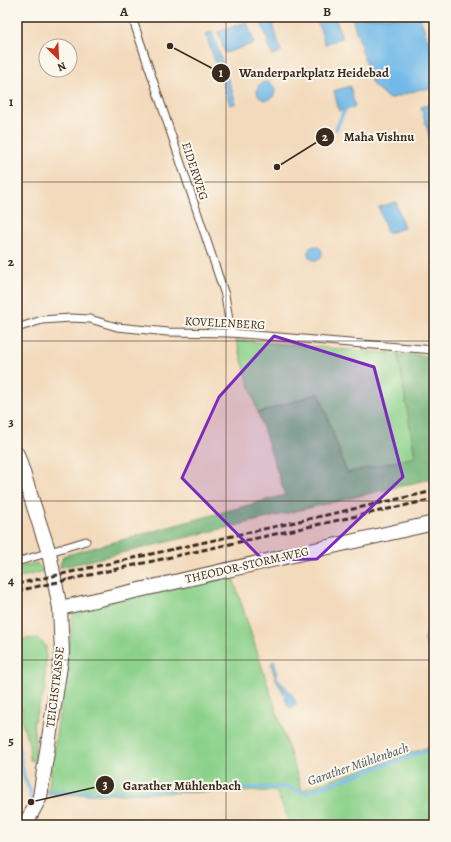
<svg xmlns="http://www.w3.org/2000/svg" width="451" height="842" viewBox="0 0 451 842" font-family="Alegreya,serif">
  <style>
    .green { fill: #8cd18b; stroke: #647e54 }
    .forest { fill: #71b377; stroke: #566e4a }
    .water { fill: #71b9e9; stroke: #567284 }
    .lines { fill: none; stroke-linecap: round; stroke-linejoin: round }
    .stream { stroke: #71b9e9; stroke-width: 3.5 }
    .service-casing { stroke: #574436; stroke-width: 9 }
    .minor-casing { stroke: #574436; stroke-width: 16 }
    .service { stroke: #fff; stroke-width: 7 }
    .minor { stroke: #fff; stroke-width: 14 }
    .rail { stroke: #3b2a1e; stroke-width: 3; stroke-dasharray: 6 3; stroke-linecap: butt }
    .marked { fill: #7b2cbf; fill-opacity: 0.2; stroke: #7b2cbf; stroke-width: 3; stroke-linejoin: round }
    .grid { fill: none; stroke: #3b2a1e; stroke-width: 1; stroke-opacity: 0.55 }
    .labels { text-anchor: middle; dominant-baseline: central; stroke-width: 4; stroke-linejoin: round; paint-order: stroke }
    .street-label { font-size: 12px; fill: #3b2a1e; stroke: #fbf7ec }
    .water-label { font-size: 13px; font-style: italic; fill: #4b555b; stroke: #fbf7ec }
    .leader { fill: none; stroke: #3b2a1e; stroke-width: 1.5 }
    .callout-dot { fill: #3b2a1e; stroke: #fbf7ec; stroke-width: 1.5 }
    .mark-label { font-size: 12px; text-anchor: middle; font-weight: bold; fill: #fff }
    .callout-label { font-size: 13px; text-anchor: middle; font-weight: bold; fill: #3b2a1e; stroke: #fbf7ec; stroke-width: 4; stroke-linejoin: round; paint-order: stroke }
    .neatline { fill: none; stroke: #3b2a1e; stroke-width: 1.5 }
    .grid-label { font-size: 13px; text-anchor: middle; font-weight: bold; fill: #3b2a1e }
  </style>
  <rect width="100%" height="100%" fill="#fbf7ec"/>
  <filter id="ink" filterUnits="userSpaceOnUse"><feTurbulence type="fractalNoise" baseFrequency=".025" numOctaves="2"/><feDisplacementMap in="SourceGraphic" scale="8" xChannelSelector="R" yChannelSelector="G"/><feConvolveMatrix kernelMatrix="1 2 1 2 8 2 1 2 1" color-interpolation-filters="sRGB"/></filter>
  <filter id="wash" filterUnits="userSpaceOnUse"><feTurbulence type="fractalNoise" baseFrequency=".012" numOctaves="4" result="noise"/><feDisplacementMap in="SourceGraphic" scale="16" xChannelSelector="R" yChannelSelector="G"/><feGaussianBlur stdDeviation="0.9" result="paint"/><feColorMatrix in="noise" values="0 0 0 0 0 0 0 0 0 0 0 0 0 0 0 0 0 1.4 0 .05"/><feComposite in="paint" operator="in"/></filter>
  <g filter="url(#wash)">
    <rect width="100%" height="100%" fill="#f3dabc"/>
    <g class="green">
      <polygon points="236,340 398,354 415,457 347,473 319,393 258,413"/>
      <polygon points="36,563 44,571 17,578 17,568"/>
      <polygon points="232,575 302,790 434,745 434,825 291,825 276,791 48,795 73,614 85,607"/>
      <polygon points="37,638 46,646 45,689 33,723 35,741 35,761 30,760 29,744 22,723 22,708 17,702 17,640"/>
    </g>
    <polygon class="forest" points="398,354 434,356 434,478 59,568 63,556 285,495 258,413 319,393 347,473 415,457"/>
    <g class="water">
      <polygon points="260,17 271,17 281,52 272,55"/>
      <polygon points="316,17 335,17 342,38 325,44"/>
      <polygon points="352,17 420,17 434,58 434,87 429,89 421,89 389,99 372,84"/>
      <polygon points="247,22 254,43 225,53 218,32"/>
      <polygon points="212,32 236,103 230,105 206,34"/>
      <circle cx="266" cy="91" r="9"/>
      <polygon points="350,86 355,107 339,111 334,91"/>
      <polygon points="434,103 434,137 430,138 421,107"/>
      <polygon points="396,202 404,228 387,233 379,207"/>
      <circle cx="315" cy="253" r="7"/>
      <polygon points="431,633 434,636 434,662 432,660 424,639 425,635"/>
      <path d="M274,660C277,666 275,673 278,679C281,683 308,708 290,707L287,704L285,695L276,680L271,664Z"/>
    </g>
    <g class="lines">
      <g class="stream">
        <polyline points="336,129 345,109"/>
        <polyline points="17,738 24,777 30,790 31,803"/>
        <polyline points="47,791 64,792 287,787 305,793 434,748"/>
      </g>
    </g>
  </g>
  <g filter="url(#ink)">
    <g class="lines">
      <g class="service-casing">
        <g id="service">
          <polyline points="132,17 225,295 231,333"/>
          <polyline points="17,328 42,320 71,318 90,319 117,327 168,332 231,333 434,350"/>
          <polyline points="17,562 86,541"/>
        </g>
      </g>
      <g class="minor-casing">
        <g id="minor">
          <polyline points="17,454 49,553 60,608 62,653 40,797 25,825"/>
          <polyline points="60,608 434,523"/>
        </g>
      </g>
      <use href="#service" class="service"/>
      <use href="#minor" class="minor"/>
      <g class="rail">
        <polyline points="17,584 434,491"/>
        <polyline points="17,591 434,499"/>
      </g>
    </g>
  </g>
  <path class="marked" d="M274,336L374,367L403,477L317,559L263,560L182,478L219,397Z"/>
  <path class="grid" d="M226,17V825M17,182H434M17,341H434M17,501H434M17,660H434"/>
  <g class="labels">
    <g class="street-label">
      <text transform="translate(195 171) rotate(72)">EIDERWEG</text>
      <text transform="translate(225 323) rotate(3)">KOVELENBERG</text>
      <text transform="translate(247 565) rotate(-13)">THEODOR-STORM-WEG</text>
      <text transform="translate(55 687) rotate(-83)">TEICHSTRASSE</text>
    </g>
    <g class="water-label">
      <text transform="translate(358 764) rotate(-19)">Garather Mühlenbach</text>
    </g>
  </g>
  <path class="leader" d="M170 46L221 73M277 167L325 137M31 802L105 785"/>
  <g class="callout-dot">
    <circle cx="170" cy="46" r="4"/>
    <circle cx="277" cy="167" r="4"/>
    <circle cx="31" cy="802" r="4"/>
    <circle cx="221" cy="73" r="10"/>
    <circle cx="325" cy="137" r="10"/>
    <circle cx="105" cy="785" r="10"/>
  </g>
  <g class="mark-label">
    <text x="221" y="77">1</text>
    <text x="325" y="141">2</text>
    <text x="105" y="789">3</text>
  </g>
  <g class="callout-label">
    <text x="314" y="77">Wanderparkplatz Heidebad</text>
    <text x="379" y="141">Maha Vishnu</text>
    <text x="182" y="790">Garather Mühlenbach</text>
  </g>
  <rect width="451" height="842" fill="none" stroke="#fbf7ec" stroke-width="44"/>
  <g transform="translate(58 58) rotate(156)"><circle r="19" fill="#fbf7ec" stroke="#aea59a"/>
  <path d="M0-3L7 15L0 10L-7 15Z" fill="#c8321e"/>
  <text y="-6" font-size="11" font-weight="bold" text-anchor="middle" fill="#3b2a1e">N</text>
  </g>
  <rect x="22" y="22" width="407" height="798" class="neatline"/>
  <g class="grid-label">
    <text x="124" y="16">A</text>
    <text x="327" y="16">B</text>
    <text x="11" y="106">1</text>
    <text x="11" y="266">2</text>
    <text x="11" y="426">3</text>
    <text x="11" y="585">4</text>
    <text x="11" y="745">5</text>
  </g>
</svg>
